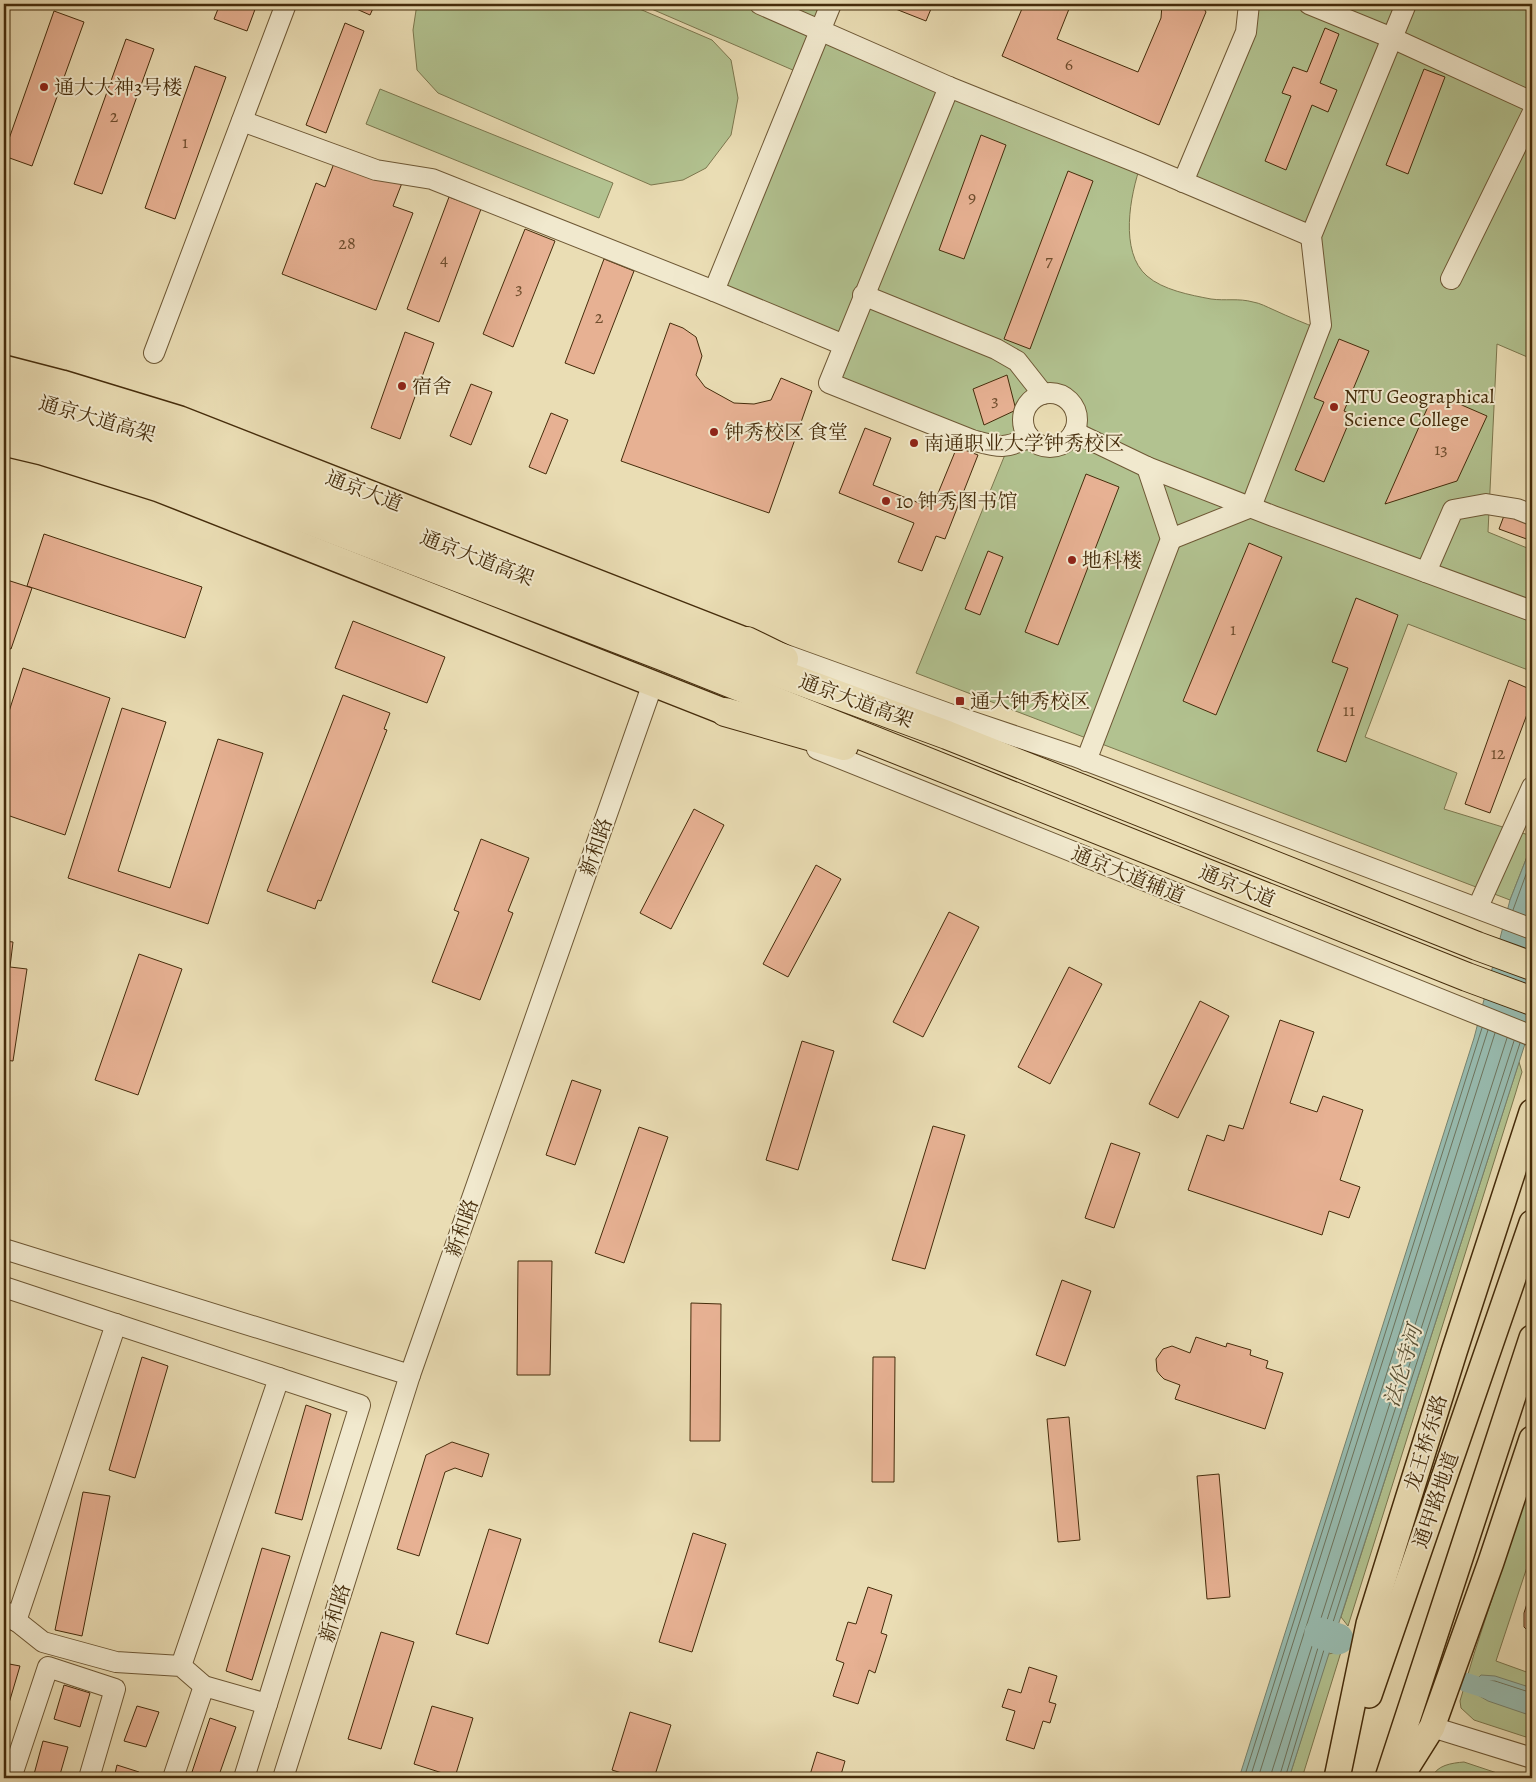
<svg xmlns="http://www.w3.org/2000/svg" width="1536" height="1782" viewBox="0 0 1536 1782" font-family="Alegreya,'Noto Serif SC',serif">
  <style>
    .green { fill: #b2c290; stroke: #7c774e; fill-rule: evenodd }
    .water { fill: #98bbaf; stroke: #77826d }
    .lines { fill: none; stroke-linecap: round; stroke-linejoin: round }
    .shore { stroke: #6e745d; stroke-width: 1 }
    .canal { stroke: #98bbaf; stroke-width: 19 }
    .river { stroke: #98bbaf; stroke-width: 31 }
    .building { fill: #e7b193; stroke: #452c0b }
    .minor-casing { stroke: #6e5835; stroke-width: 22 }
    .major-casing { stroke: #452c0b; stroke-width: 28 }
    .highway-casing { stroke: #452c0b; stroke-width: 30 }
    .minor { stroke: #f1e9ce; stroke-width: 20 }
    .major { stroke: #eaddb4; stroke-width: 25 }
    .highway { stroke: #eaddb4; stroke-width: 28 }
    .poi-dot { fill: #8f2418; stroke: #f1e9ce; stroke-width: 2 }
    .labels { text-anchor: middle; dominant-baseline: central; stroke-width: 4; stroke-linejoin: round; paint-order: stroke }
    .number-label { font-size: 18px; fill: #6e4d2d }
    .poi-label { font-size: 20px; fill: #452c0b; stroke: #f1e9ce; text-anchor: start }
    .street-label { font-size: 20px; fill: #452c0b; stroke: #f1e9ce }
    .water-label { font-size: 21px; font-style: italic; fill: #5a5034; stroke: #f1e9ce }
  </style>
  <rect width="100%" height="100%" fill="#eaddb4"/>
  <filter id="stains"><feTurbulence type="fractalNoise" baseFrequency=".004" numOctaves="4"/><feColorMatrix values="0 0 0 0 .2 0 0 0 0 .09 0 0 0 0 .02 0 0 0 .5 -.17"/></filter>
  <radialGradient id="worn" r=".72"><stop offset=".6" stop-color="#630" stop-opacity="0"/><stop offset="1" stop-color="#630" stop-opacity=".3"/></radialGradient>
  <g class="green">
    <polygon points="417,4 628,4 712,40 731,60 738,98 731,135 706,168 683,180 651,185 438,93 417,70 413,30"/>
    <path d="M640,4H817L829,9L821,29L1141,164C1130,195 1119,252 1147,276C1163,290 1190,295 1211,299C1225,301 1239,298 1253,302C1260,303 1267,307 1274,310C1289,317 1304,323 1319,329L1311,236L1183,182L1249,4H1532V359L1497,344L1488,532L1532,550V661L1528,670L1408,624L1365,737L1457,773L1444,809L1532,836V844L1510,900L916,673L1004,457L1013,446L829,383L844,345L714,291L802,74ZM1051,392C1105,405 1061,473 1030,436C1021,425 1021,408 1033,399C1038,395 1046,394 1051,392Z"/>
    <polygon points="380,89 613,183 599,218 366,124"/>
    <polygon points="1519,1062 1522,1072 1515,1095 1348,1626 1341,1617"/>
    <polygon points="1532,1476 1532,1552 1496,1661 1532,1674 1532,1739 1474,1720 1461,1708 1460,1701 1474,1654"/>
    <polygon points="1341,1652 1302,1778 1289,1778 1328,1654"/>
    <path d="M1464,1762L1512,1778H1432C1436,1765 1452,1763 1464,1762Z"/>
  </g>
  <g class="water">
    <polygon points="1532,844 1532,1022 1289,1778 1239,1778 1474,1038 1510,900"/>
    <polygon points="1481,1675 1495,1676 1532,1688 1532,1716 1488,1701 1476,1694 1472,1684"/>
  </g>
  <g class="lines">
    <g class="shore">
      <polyline points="1513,910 1532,858"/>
      <path d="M1532,1693L1495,1681H1484L1479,1686C1483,1698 1520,1706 1532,1711"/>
      <polyline points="1244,1778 1482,1028"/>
      <polyline points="1250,1778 1488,1030"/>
      <polyline points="1258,1778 1495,1033"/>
      <polyline points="1271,1778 1272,1771 1507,1038"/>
      <polyline points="1279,1778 1317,1651 1514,1041"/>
      <polyline points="1285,1778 1323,1653 1520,1043"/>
    </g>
    <polyline class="canal" points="1465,1682 1532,1704"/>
    <polyline class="river" points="1320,1633 1338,1639"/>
  </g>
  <g class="building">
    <polygon points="220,4 257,4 247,31 214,19"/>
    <polygon points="353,4 375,4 370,15 352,7"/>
    <polygon points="883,4 933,4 926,21"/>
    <polygon points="1024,4 1071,4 1057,39 1138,72 1161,18 1162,4 1201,4 1206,12 1159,125 1002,56"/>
    <polygon points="54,11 84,22 32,166 4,156 4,153"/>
    <polygon points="345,23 364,31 326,133 306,125"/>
    <polygon points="1325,28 1339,34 1320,83 1337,90 1328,112 1312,105 1286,170 1265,161 1291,96 1282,93 1293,67 1307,72"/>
    <polygon points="126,39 154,49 102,194 74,184"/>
    <polygon points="195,66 226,77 175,219 145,208"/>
    <polygon points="1424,69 1445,77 1408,174 1386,165"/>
    <polygon points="981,135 1006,145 964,259 939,250"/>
    <polygon points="336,158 402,183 393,206 413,213 376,310 282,274 316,183 325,187"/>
    <polygon points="1068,171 1093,181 1030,349 1004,339"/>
    <polygon points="449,197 481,209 439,322 407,309"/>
    <polygon points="525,229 555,241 513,347 483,334"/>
    <polygon points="604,259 634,271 594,374 565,363"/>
    <polygon points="670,323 683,328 696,337 702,356 696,375 705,387 734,403 754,404 771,400 781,378 812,391 769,513 621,461"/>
    <polygon points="405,332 434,343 400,439 371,428"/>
    <polygon points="1339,339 1369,351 1344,411 1352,415 1324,482 1295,470 1324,402 1314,398"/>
    <polygon points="1007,375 1016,410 984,425 973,389"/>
    <polygon points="471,384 492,392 471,445 450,436"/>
    <polygon points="1434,393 1487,416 1457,481 1385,504"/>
    <polygon points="551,413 568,420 546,474 529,467"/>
    <polygon points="865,428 891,438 873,485 932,508 957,447 978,455 945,539 936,536 922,571 898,562 914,523 839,493"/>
    <polygon points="1086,474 1119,487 1058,645 1025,632"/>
    <polygon points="1505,513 1532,523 1532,541 1499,529"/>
    <polygon points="44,534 202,587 185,638 27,586"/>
    <polygon points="1249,543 1282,557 1216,715 1183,701"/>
    <polygon points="988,551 1003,557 980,615 965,609"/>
    <polygon points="4,579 32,588 11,649 4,647"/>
    <polygon points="1356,598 1398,615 1346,762 1317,751 1348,668 1332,662"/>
    <polygon points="353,621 445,657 427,703 335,668"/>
    <polygon points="23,668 110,698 65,835 4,814 4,727"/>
    <polygon points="1509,680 1532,690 1532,701 1490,813 1465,804"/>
    <polygon points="343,695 390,713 384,729 387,730 321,901 318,900 315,909 267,891"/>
    <polygon points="122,708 166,722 118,871 170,888 218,739 263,753 208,924 68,878"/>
    <polygon points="694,809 724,825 671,929 640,913"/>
    <polygon points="481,839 529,858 508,911 513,913 480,1000 432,982 459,912 454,910"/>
    <polygon points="816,865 841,879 788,977 763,964"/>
    <polygon points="949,912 979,927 923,1037 893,1022"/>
    <polygon points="4,941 13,942 10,967 27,969 13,1061 4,1060"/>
    <polygon points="139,954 182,969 138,1095 95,1080"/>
    <polygon points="1069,967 1102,984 1050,1084 1018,1067"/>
    <polygon points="1200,1001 1229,1016 1178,1118 1149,1104"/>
    <polygon points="1280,1020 1314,1032 1290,1103 1317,1112 1323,1096 1363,1110 1340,1180 1360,1187 1349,1218 1329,1211 1322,1235 1188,1190 1207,1135 1224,1141 1229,1125 1243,1129"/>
    <polygon points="802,1041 834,1051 798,1170 766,1160"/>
    <polygon points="572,1080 601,1090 575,1165 546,1155"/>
    <polygon points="933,1126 965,1135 925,1269 892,1260"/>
    <polygon points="639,1127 668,1137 624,1263 595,1253"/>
    <polygon points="1111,1143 1140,1153 1114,1228 1085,1218"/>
    <polygon points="518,1261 552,1261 550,1375 517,1375"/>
    <polygon points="1062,1280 1091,1291 1065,1366 1036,1355"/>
    <polygon points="691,1303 721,1304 720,1441 690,1441"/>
    <polygon points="1196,1337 1226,1347 1227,1343 1251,1350 1250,1355 1268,1361 1266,1368 1283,1373 1265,1429 1175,1399 1180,1385 1164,1379 1160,1375 1157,1371 1156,1359 1163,1349 1172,1346 1190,1353"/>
    <polygon points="142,1357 168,1366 135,1478 109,1470"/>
    <polygon points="873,1357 895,1357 894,1482 872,1482"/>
    <polygon points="306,1405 331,1414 302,1520 275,1513"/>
    <polygon points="1069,1417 1080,1540 1058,1542 1047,1419"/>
    <polygon points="452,1442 489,1454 482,1477 455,1468 445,1472 419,1556 397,1549 426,1455"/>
    <polygon points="1219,1474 1230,1597 1207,1599 1197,1476"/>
    <polygon points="83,1492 110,1496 82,1636 55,1630"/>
    <polygon points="489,1529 521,1539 488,1644 456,1634"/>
    <polygon points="693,1533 726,1544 692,1652 659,1642"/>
    <polygon points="262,1548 290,1556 252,1680 226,1671"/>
    <polygon points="868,1587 892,1595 881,1633 887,1635 875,1673 869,1670 858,1704 833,1696 844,1663 836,1660 848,1622 856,1624"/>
    <polygon points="1532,1588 1532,1635 1524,1627 1524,1613"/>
    <polygon points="381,1632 414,1642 381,1749 348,1739"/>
    <polygon points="4,1663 20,1666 4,1720"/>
    <polygon points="1029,1667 1057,1676 1049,1702 1056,1704 1050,1723 1043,1721 1034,1749 1006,1740 1015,1711 1002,1707 1008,1689 1021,1693"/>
    <polygon points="64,1685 90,1693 80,1727 54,1719"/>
    <polygon points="137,1706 159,1712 146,1747 124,1741"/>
    <polygon points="432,1706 473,1718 455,1777 414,1764"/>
    <polygon points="630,1712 671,1725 654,1778 638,1778 612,1770"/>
    <polygon points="210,1718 236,1727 218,1778 190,1778"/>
    <polygon points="43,1741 68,1747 59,1778 33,1778"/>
    <polygon points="817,1752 845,1761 840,1778 795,1778 796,1774 809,1778"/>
    <polygon points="117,1765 139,1772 137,1778 114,1778"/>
  </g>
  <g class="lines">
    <g class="minor-casing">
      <g id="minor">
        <polyline points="760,4 949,87 1141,164 1311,236"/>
        <polyline points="1309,4 1392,38 1532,102"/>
        <path d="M949,87L829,383L972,440C998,447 1005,450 1029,437"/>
        <polyline points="242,121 376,170 432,179 714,291 844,345"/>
        <polyline points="1183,182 1246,32 1249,4"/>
        <polyline points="1451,279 1532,114"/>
        <polyline points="714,291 831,4"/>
        <polyline points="863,295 996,349 1017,361 1043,394"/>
        <polyline points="154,353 286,4"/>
        <circle cx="1050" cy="420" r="27"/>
        <polyline points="1074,432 1147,467 1273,516 1532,611"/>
        <polyline points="1171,539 1251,507 1321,325 1311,236 1406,4"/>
        <polyline points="1426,572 1453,510 1486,504 1517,509 1532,515"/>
        <polyline points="772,650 955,716 1074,756 1532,929"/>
        <polyline points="817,749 1532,1036"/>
        <polyline points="1086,761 1171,539 1147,467"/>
        <polyline points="1478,907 1532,787"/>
        <polyline points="4,1249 410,1375"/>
        <polyline points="4,1287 360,1405 244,1778"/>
        <polyline points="4,1611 43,1642 116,1662 181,1666 204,1686 267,1704"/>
        <polyline points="16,1621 116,1324"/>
        <polyline points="181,1666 279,1378"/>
        <polyline points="1432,1727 1532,1758"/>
        <polyline points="11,1778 48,1667 115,1689 89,1778"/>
        <polyline points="173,1778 204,1686"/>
        <polyline points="283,1778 410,1375 653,683"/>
      </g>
    </g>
    <g class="major-casing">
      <g id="major">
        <polyline points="4,368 62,383 180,419 747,641"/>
        <polyline points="4,443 42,452 159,489 725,712"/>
        <polyline points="1369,1695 1532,1223"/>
        <polyline points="1337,1778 1369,1624 1454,1352 1532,1112"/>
        <polyline points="1388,1778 1532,1338"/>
        <polyline points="1400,1778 1432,1727 1491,1562 1532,1439"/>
      </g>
    </g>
    <g class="highway-casing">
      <g id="highway">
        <polyline points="4,394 53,406 174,441 669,633 947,735 1477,946 1532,966"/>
        <polyline points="4,418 49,428 165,465 662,656 1467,977 1532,1001"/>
        <polyline points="747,641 784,659"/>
        <polyline points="725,712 844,746"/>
      </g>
    </g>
    <use href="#minor" class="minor"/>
    <use href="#major" class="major"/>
    <use href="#highway" class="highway"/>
  </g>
  <g class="poi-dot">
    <circle cx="44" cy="87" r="5"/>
    <circle cx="402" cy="386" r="5"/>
    <circle cx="1334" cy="407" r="5"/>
    <circle cx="714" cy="432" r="5"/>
    <circle cx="914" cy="443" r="5"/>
    <circle cx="886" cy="501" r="5"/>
    <circle cx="1072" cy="560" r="5"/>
    <rect x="955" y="696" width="10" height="10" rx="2.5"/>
  </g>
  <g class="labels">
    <g class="number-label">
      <text x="1069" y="64">6</text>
      <text x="114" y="116">2</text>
      <text x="185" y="142">1</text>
      <text x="972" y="197">9</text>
      <text x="347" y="243">28</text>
      <text x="444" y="259">4</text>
      <text x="1049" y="260">7</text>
      <text x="519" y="288">3</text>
      <text x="599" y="317">2</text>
      <text x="995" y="400">3</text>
      <text x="1441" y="449">13</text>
      <text x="1233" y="629">1</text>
      <text x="1349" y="710">11</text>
      <text x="1498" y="753">12</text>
    </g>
    <g class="poi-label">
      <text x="54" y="87">通大大神3号楼</text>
      <text x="412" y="386">宿舍</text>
      <text x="1344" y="396">NTU Geographical<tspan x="1344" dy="23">Science College</tspan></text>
      <text x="724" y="432">钟秀校区 食堂</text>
      <text x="924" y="443">南通职业大学钟秀校区</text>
      <text x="896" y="501">10 钟秀图书馆</text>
      <text x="1082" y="560">地科楼</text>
      <text x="970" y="701">通大钟秀校区</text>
    </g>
    <g class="street-label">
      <text transform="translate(97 419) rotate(16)">通京大道高架</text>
      <text transform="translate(364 491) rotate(21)">通京大道</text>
      <text transform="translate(477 558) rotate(21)">通京大道高架</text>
      <text transform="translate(856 701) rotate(20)">通京大道高架</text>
      <text transform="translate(596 847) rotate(-71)">新和路</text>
      <text transform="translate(1128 875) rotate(22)">通京大道辅道</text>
      <text transform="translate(1237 886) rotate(22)">通京大道</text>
      <text transform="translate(462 1228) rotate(-71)">新和路</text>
      <text transform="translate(1426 1443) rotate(-73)">龙王桥东路</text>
      <text transform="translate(1436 1500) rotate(-71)">通甲路地道</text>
      <text transform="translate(335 1613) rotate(-73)">新和路</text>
    </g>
    <g class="water-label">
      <text transform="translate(1403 1366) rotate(-73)">法伦寺河</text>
    </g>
  </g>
  <rect width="1536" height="1782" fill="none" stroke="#eaddb4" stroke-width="20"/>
  <rect x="5" y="5" width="1526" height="1772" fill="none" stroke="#452c0b" stroke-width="2.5"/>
  <rect x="10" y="10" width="1516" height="1762" fill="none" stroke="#452c0b"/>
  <rect width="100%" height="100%" filter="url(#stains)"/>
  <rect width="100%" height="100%" fill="url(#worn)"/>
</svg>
